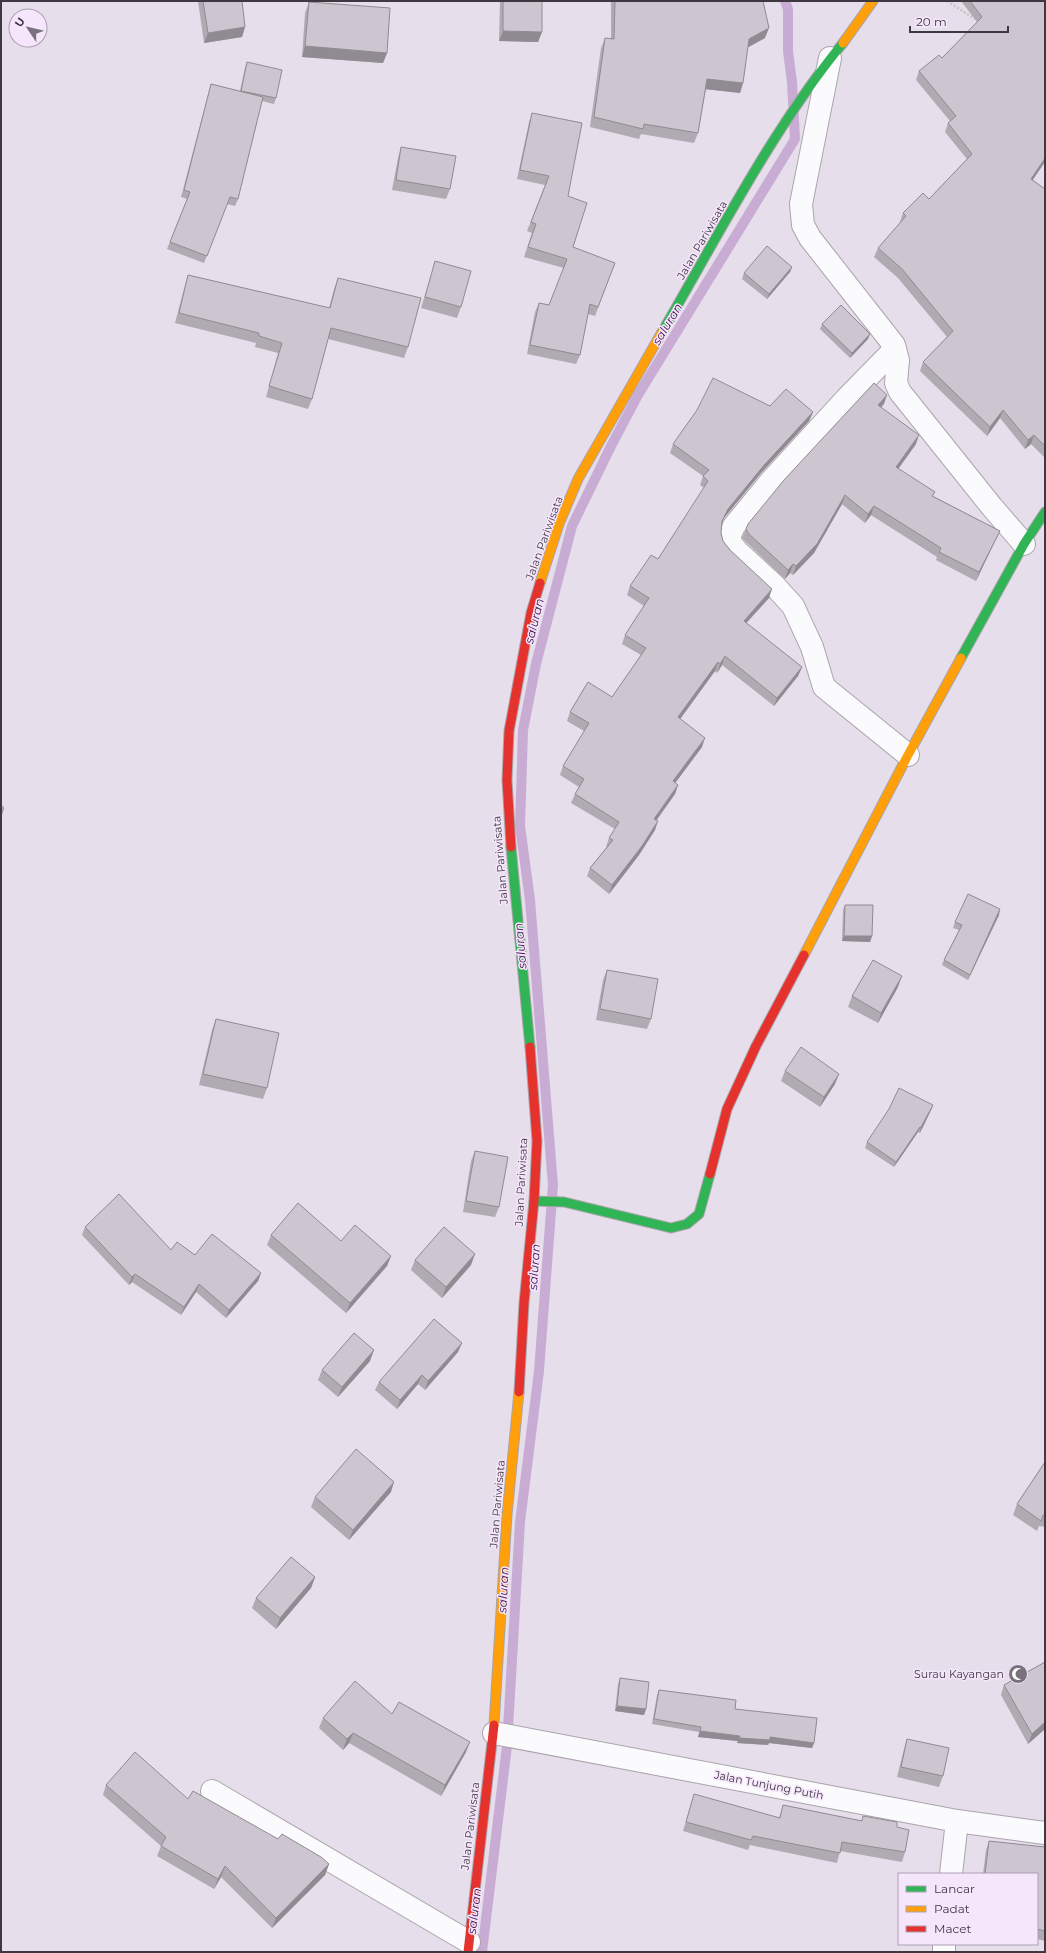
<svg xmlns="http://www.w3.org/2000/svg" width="1046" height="1953" viewBox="0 0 1046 1953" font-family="Montserrat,sans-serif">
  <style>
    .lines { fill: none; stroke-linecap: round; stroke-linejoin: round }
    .stream { stroke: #c9acd4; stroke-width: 10 }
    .street-casing { stroke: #aaa4ac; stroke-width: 24 }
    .fast-casing { stroke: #aaa4ac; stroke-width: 11 }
    .slow-casing { stroke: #aaa4ac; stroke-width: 11 }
    .jam-casing { stroke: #aaa4ac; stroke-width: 11 }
    .path { stroke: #c5c3c6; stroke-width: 2.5; stroke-dasharray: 2 2; stroke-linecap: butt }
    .street { stroke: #fbfafc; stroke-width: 22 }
    .fast { stroke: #30b455; stroke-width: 9 }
    .slow { stroke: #ff9f0a; stroke-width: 9 }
    .jam { stroke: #e5322d; stroke-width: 9 }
    .wall { fill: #b0aab3 }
    .shaded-wall { fill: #908b92 }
    .building { fill: #cdc6d0; stroke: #908b92 }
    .labels { text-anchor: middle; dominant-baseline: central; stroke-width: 3; stroke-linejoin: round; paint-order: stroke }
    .street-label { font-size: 11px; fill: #3e3840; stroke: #f6e6fc }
    .poi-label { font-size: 11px; fill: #3e3840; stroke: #f6e6fc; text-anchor: end }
    .water-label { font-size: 12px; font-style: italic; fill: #411250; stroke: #f6e6fc }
  </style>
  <rect width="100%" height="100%" fill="#e6deea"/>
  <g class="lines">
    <polyline class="stream" points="482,1952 507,1746 520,1522 539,1371 553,1185 530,900 520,826 523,730 536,664 572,526 611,446 638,395 795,139 792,82 788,51 788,9 785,1"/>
    <g class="street-casing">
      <g id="street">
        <polyline points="830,58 801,204 803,225 810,238 894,345 898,360 896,383 900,392 992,507 1024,544"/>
        <polyline points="895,349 847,398 771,481 734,526 730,535 730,542 737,551 773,584 793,606 812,647 824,687 908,755"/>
        <polyline points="494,1733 957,1821 1045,1833"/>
        <polyline points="212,1791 469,1942"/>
        <polyline points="951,1874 957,1821"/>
        <polyline points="944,1944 944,1952"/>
      </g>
    </g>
    <g class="fast-casing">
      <g id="fast">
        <path d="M662,332C718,236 773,128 843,43"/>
        <polyline points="961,658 1024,544 1045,512"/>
        <polyline points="511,847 530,1047"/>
        <polyline points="534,1201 564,1202 671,1228 687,1224 699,1214 710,1174"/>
      </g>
    </g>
    <g class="slow-casing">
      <g id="slow">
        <polyline points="843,43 873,1"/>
        <polyline points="540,583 559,524 578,479 662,332"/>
        <polyline points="804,955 908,755 961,658"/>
        <polyline points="494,1725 507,1515 519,1392"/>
      </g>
    </g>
    <g class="jam-casing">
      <g id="jam">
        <polyline points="511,847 507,780 509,731 531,613 540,583"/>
        <polyline points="710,1174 727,1109 756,1046 804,955"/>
        <polyline points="519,1392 524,1303 534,1201 537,1141 530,1047"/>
        <polyline points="468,1952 494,1725"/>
      </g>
    </g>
    <polyline class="path" points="947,1 975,19"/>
    <use href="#street" class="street"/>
    <use href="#fast" class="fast"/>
    <use href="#slow" class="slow"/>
    <use href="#jam" class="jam"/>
  </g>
  <g class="wall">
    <polygon points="198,1 242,1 245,27 242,37 204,43"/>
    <polygon points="500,1 542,1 542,32 538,42 499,41"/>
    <polygon points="611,1 763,1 765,38 748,47 743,83 740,93 706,89 698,133 694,143 641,134 639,139 590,127 601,48 605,38 611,38"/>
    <polygon points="961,1 1045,1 1033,180 1045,189 1045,458 1031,444 1025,449 1000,418 987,436 920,371 923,362 947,337 898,278 874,257 878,248 900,223 900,222 903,213 929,199 967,159 945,132 948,123 950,121 916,80 919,71 942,58 977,22"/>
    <polygon points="309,2 387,53 383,63 302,57 305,13"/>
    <polygon points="247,62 276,98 274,104 262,101 238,199 235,206 227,204 204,263 167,249 187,199 181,197 209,91 211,84 240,91 245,68"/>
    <polygon points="532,113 568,196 573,247 615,263 595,316 588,314 580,355 576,364 527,354 535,312 539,303 549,305 564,268 524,257 532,233 527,231 545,185 517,179 529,122"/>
    <polygon points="401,147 450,189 446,199 392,190 398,158"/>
    <polygon points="435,261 461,307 457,318 421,308 432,272"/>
    <polygon points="792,267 790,272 767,299 742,279 744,273"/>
    <polygon points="188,275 329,308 334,289 338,278 408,347 404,358 328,339 312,399 308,409 266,397 278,353 255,347 256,343 175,323 185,285"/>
    <polygon points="822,324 868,339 850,358 820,329"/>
    <polygon points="884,404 881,407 916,444 898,469 935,492 933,496 1000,531 996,539 976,581 936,560 937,557 871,515 865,523 842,504 814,553 793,575 790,573 785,579 746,542 742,538 746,529"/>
    <polygon points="770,406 813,412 809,421 761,473 724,518 722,524 721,533 723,541 769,598 746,623 802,667 798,676 774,706 722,665 717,673 715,671 680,719 702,747 675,783 678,785 675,794 656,820 655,830 639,855 609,894 587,876 590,868 607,847 606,847 609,838 615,829 571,803 575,794 579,787 560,775 563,766 584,731 567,721 570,712 612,697 641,655 622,644 625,635 644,606 627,595 630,586 658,559 704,488 700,485 703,476 670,453 673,444"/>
    <polygon points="845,905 872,936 870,942 842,941 843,910"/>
    <polygon points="999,915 968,980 942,965 944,960 959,930 953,928 955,922"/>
    <polygon points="607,970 651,1019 647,1029 596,1020 603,980"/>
    <polygon points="898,987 878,1023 848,1007 852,996"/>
    <polygon points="216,1019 267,1088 263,1099 199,1085 212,1030"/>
    <polygon points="785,1071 835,1084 820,1107 781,1081"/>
    <polygon points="933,1105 931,1110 920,1133 918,1132 894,1167 865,1148 867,1142"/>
    <polygon points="475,1151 499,1207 495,1217 463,1212 471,1161"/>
    <polygon points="85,1227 171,1250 195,1255 261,1273 258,1281 226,1318 196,1292 181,1315 132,1282 129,1285 82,1235"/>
    <polygon points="271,1235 341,1241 391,1256 387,1266 346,1313 267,1245"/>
    <polygon points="415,1260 471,1265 442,1298 411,1270"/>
    <polygon points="458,1352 425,1390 418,1384 397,1409 375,1390 379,1382"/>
    <polygon points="370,1361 338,1397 318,1380 322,1370"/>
    <polygon points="1045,1462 1045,1527 1039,1526 1037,1531 1013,1515 1017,1504"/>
    <polygon points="391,1492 349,1540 311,1507 315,1497"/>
    <polygon points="315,1577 311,1588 276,1629 252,1608 256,1598"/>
    <polygon points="620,1678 646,1709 644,1715 615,1711 618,1684"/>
    <polygon points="1004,1685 1045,1729 1028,1744 1001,1695"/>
    <polygon points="659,1690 735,1709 814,1743 812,1748 769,1743 768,1745 737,1743 738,1741 698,1737 699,1732 652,1724 657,1695"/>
    <polygon points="392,1714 466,1752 441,1796 349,1743 343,1750 319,1728 323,1718"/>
    <polygon points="907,1739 943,1776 939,1787 897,1777 904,1749"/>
    <polygon points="106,1785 188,1799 278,1839 329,1864 325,1875 272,1928 221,1877 214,1889 157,1856 161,1846 103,1795"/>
    <polygon points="694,1794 779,1818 783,1805 862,1821 863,1816 897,1827 905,1852 902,1862 840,1851 837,1863 750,1845 748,1850 683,1831"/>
    <polygon points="989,1841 1045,1847 1045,1941 1037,1939 1037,1874 983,1874 986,1850"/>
  </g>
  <g class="shaded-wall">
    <polygon points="245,27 242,37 204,43 208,33"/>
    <polygon points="769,28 765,38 745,49 749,39"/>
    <polygon points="503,31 542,32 538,42 499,41"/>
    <polygon points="305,46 387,53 383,63 302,57"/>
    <polygon points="707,79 743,83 740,93 704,89"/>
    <polygon points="1045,158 1045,162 1028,187 1031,179"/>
    <polygon points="792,267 790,272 767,299 769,294"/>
    <polygon points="870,334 868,339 850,358 852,353"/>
    <polygon points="887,395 884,404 875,414 878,405"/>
    <polygon points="1003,410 1000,418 987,436 990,427"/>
    <polygon points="813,412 809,421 761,473 724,518 718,530 722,521 728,509 765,464"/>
    <polygon points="919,435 916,444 893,476 896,467"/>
    <polygon points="1034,435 1031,444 1025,449 1028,440"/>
    <polygon points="845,495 842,504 814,553 793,575 796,566"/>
    <polygon points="874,506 871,515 865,523 868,514"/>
    <polygon points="1000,531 996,539 976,581 979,572"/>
    <polygon points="793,564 790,573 785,579 788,570"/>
    <polygon points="772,589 769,598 740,630 744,621"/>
    <polygon points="725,656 722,665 717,673 720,664"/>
    <polygon points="718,662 715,671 675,726 678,717"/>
    <polygon points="802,667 798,676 774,706 777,698"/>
    <polygon points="705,738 702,747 670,790 673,781"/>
    <polygon points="678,785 675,794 651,828 654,819"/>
    <polygon points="4,808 1,818 1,812"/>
    <polygon points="658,821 655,830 639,855 609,894 612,885"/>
    <polygon points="1000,909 999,915 968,980 970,975"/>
    <polygon points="844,936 872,936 870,942 842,941"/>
    <polygon points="902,976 898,987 878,1023 881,1013"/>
    <polygon points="839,1074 835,1084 820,1107 824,1097"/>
    <polygon points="933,1105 931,1110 920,1133 921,1127"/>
    <polygon points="920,1127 918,1132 894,1167 896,1162"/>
    <polygon points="475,1254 471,1265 442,1298 446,1287"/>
    <polygon points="391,1256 387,1266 346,1313 350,1303"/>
    <polygon points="261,1273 258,1281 226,1318 229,1310"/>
    <polygon points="135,1274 132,1282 129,1285 132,1277"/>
    <polygon points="199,1284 196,1292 181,1315 184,1307"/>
    <polygon points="462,1343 458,1352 425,1390 428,1381"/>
    <polygon points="374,1350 370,1361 338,1397 342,1387"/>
    <polygon points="422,1375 418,1384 397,1409 400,1400"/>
    <polygon points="394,1482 391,1492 349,1540 353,1530"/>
    <polygon points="315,1577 311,1588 276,1629 280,1618"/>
    <polygon points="617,1706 646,1709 644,1715 615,1711"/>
    <polygon points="1045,1722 1045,1729 1028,1744 1032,1734"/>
    <polygon points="700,1731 740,1736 738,1741 698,1737"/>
    <polygon points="353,1733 349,1743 343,1750 347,1739"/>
    <polygon points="770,1737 814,1743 812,1748 769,1743 768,1745 737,1743 739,1738"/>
    <polygon points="470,1742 466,1752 441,1796 445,1785"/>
    <polygon points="329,1864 325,1875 272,1928 276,1918"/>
    <polygon points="225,1866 221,1877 214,1889 218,1879"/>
  </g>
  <g class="building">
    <polygon points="203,1 242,1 245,27 208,33"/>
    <polygon points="503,1 542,1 542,32 503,31"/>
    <polygon points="615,1 763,1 769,28 749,39 743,83 707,79 698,133 644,124 643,129 594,117 605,38 614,39"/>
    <polygon points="970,1 1045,1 1045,158 1031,179 1045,189 1045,446 1034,435 1028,440 1003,410 990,427 923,362 953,331 902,269 878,248 906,216 903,213 923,193 929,199 972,154 948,123 956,116 919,71 939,55 942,58 982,17"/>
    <polygon points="309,2 390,8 387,53 305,46"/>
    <polygon points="247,62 282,70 276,98 241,91"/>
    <polygon points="211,84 263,97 238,199 230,197 207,256 170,242 190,192 184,190"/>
    <polygon points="532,113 582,123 568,196 587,203 573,247 615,263 598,307 590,304 580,355 530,345 539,303 549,305 567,259 528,247 536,224 531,222 549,176 520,170"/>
    <polygon points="401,147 456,156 450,189 396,180"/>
    <polygon points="767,246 792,267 769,294 744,273"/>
    <polygon points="435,261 471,271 461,307 425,297"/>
    <polygon points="188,275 330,308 338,278 421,298 408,347 331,328 312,399 269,386 282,343 259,336 259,333 179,313"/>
    <polygon points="841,305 870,334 852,353 822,324"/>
    <polygon points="713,378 770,406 786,389 813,412 765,464 728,509 722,521 721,533 723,541 730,550 772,589 744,621 802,667 777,698 725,656 720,664 718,662 678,717 705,738 673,781 678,785 654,819 658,821 642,846 612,885 590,868 613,840 609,838 619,822 575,794 584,779 563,766 589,723 570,712 588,682 612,697 646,648 625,635 649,598 630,586 651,555 658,559 708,481 703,476 709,470 673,444 697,410"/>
    <polygon points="874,383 887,395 878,405 919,435 896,467 935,492 932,496 1000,531 979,572 939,552 941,548 874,506 868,514 845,495 817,544 796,566 793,564 788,570 749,534 746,529 748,524 784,480"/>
    <polygon points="1,805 4,808 1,812"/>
    <polygon points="968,894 1000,909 970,975 944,960 962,925 955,922"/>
    <polygon points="845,905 873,905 872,936 844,936"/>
    <polygon points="873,960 902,976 881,1013 852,996"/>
    <polygon points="607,970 658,979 651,1019 600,1009"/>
    <polygon points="216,1019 279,1033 267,1088 203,1074"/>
    <polygon points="801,1047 839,1074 824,1097 785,1071"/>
    <polygon points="899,1088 933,1105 921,1127 920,1127 896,1162 867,1142 889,1109"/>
    <polygon points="475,1151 508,1157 499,1207 466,1201"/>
    <polygon points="119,1194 171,1250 177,1242 195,1255 212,1234 261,1273 229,1310 199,1284 184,1307 135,1274 132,1277 85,1227"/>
    <polygon points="298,1203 341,1241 355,1225 391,1256 350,1303 271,1235"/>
    <polygon points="444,1227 475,1254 446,1287 415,1260"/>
    <polygon points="434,1319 462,1343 428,1381 422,1375 400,1400 379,1382"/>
    <polygon points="354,1333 374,1350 342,1387 322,1370"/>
    <polygon points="356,1449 394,1482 353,1530 315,1497"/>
    <polygon points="1045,1462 1045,1516 1043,1515 1041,1521 1017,1504"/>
    <polygon points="291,1557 315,1577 280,1618 256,1598"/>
    <polygon points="1045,1662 1045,1722 1032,1734 1004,1685"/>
    <polygon points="620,1678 649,1682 646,1709 617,1706"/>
    <polygon points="355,1681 392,1714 399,1702 470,1742 445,1785 353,1733 347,1739 323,1718"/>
    <polygon points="659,1690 736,1700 735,1709 817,1718 814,1743 770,1737 770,1740 739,1738 740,1736 700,1731 701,1727 654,1719"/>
    <polygon points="907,1739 949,1748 943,1776 901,1767"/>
    <polygon points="135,1752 188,1799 193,1791 278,1839 282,1834 321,1857 329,1864 276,1918 225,1866 218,1879 161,1846 166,1837 106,1785"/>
    <polygon points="694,1794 780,1818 783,1805 862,1821 863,1816 897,1822 897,1827 909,1830 905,1852 842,1842 840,1853 753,1836 751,1840 686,1822"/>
    <polygon points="989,1841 1045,1847 1045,1931 1037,1929 1037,1874 985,1874"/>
  </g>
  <defs>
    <g id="mosque-disc" transform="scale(1)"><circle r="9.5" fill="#79727c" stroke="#f6e6fc"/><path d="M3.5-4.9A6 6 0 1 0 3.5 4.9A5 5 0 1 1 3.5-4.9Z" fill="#fff"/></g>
  </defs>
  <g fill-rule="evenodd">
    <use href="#mosque-disc" x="1018" y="1674"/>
  </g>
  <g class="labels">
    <g class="street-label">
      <text transform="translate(702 240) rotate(-60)">Jalan Pariwisata</text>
      <text transform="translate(544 538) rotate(-70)">Jalan Pariwisata</text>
      <text transform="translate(500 860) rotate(-95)">Jalan Pariwisata</text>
      <text transform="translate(521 1182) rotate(-87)">Jalan Pariwisata</text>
      <text transform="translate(497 1504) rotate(-85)">Jalan Pariwisata</text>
      <text transform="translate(769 1785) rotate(11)">Jalan Tunjung Putih</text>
      <text transform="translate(470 1826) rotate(-83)">Jalan Pariwisata</text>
    </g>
    <g class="poi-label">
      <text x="1004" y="1674">Surau Kayangan</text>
    </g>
    <g class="water-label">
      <text transform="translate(667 324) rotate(-59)">saluran</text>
      <text transform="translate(534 621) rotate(-76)">saluran</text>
      <text transform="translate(520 946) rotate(-95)">saluran</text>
      <text transform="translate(534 1267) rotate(-86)">saluran</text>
      <text transform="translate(503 1590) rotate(-87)">saluran</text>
      <text transform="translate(474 1911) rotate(-83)">saluran</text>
    </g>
  </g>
  <rect width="1046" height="1953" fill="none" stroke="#3e3840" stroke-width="4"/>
  <rect x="898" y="1873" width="140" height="72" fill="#f6e6fc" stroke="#aca0b1"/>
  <rect x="906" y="1886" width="20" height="6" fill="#30b455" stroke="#aca0b1"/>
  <text x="934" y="1893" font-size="12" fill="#3e3840">Lancar</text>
  <rect x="906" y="1906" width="20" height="6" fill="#ff9f0a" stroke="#aca0b1"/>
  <text x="934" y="1913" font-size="12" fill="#3e3840">Padat</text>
  <rect x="906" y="1926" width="20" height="6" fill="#e5322d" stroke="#aca0b1"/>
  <text x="934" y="1933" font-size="12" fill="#3e3840">Macet</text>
  <g transform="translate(28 28) rotate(305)"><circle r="19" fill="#f6e6fc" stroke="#aca0b1"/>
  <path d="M0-3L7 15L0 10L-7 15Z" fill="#79727c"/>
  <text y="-6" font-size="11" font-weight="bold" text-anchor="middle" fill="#3e3840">U</text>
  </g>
  <path d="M910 26v6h98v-6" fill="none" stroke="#3e3840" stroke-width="2"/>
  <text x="916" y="26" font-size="12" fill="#3e3840" stroke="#f6e6fc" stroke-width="3" paint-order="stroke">20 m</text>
</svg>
